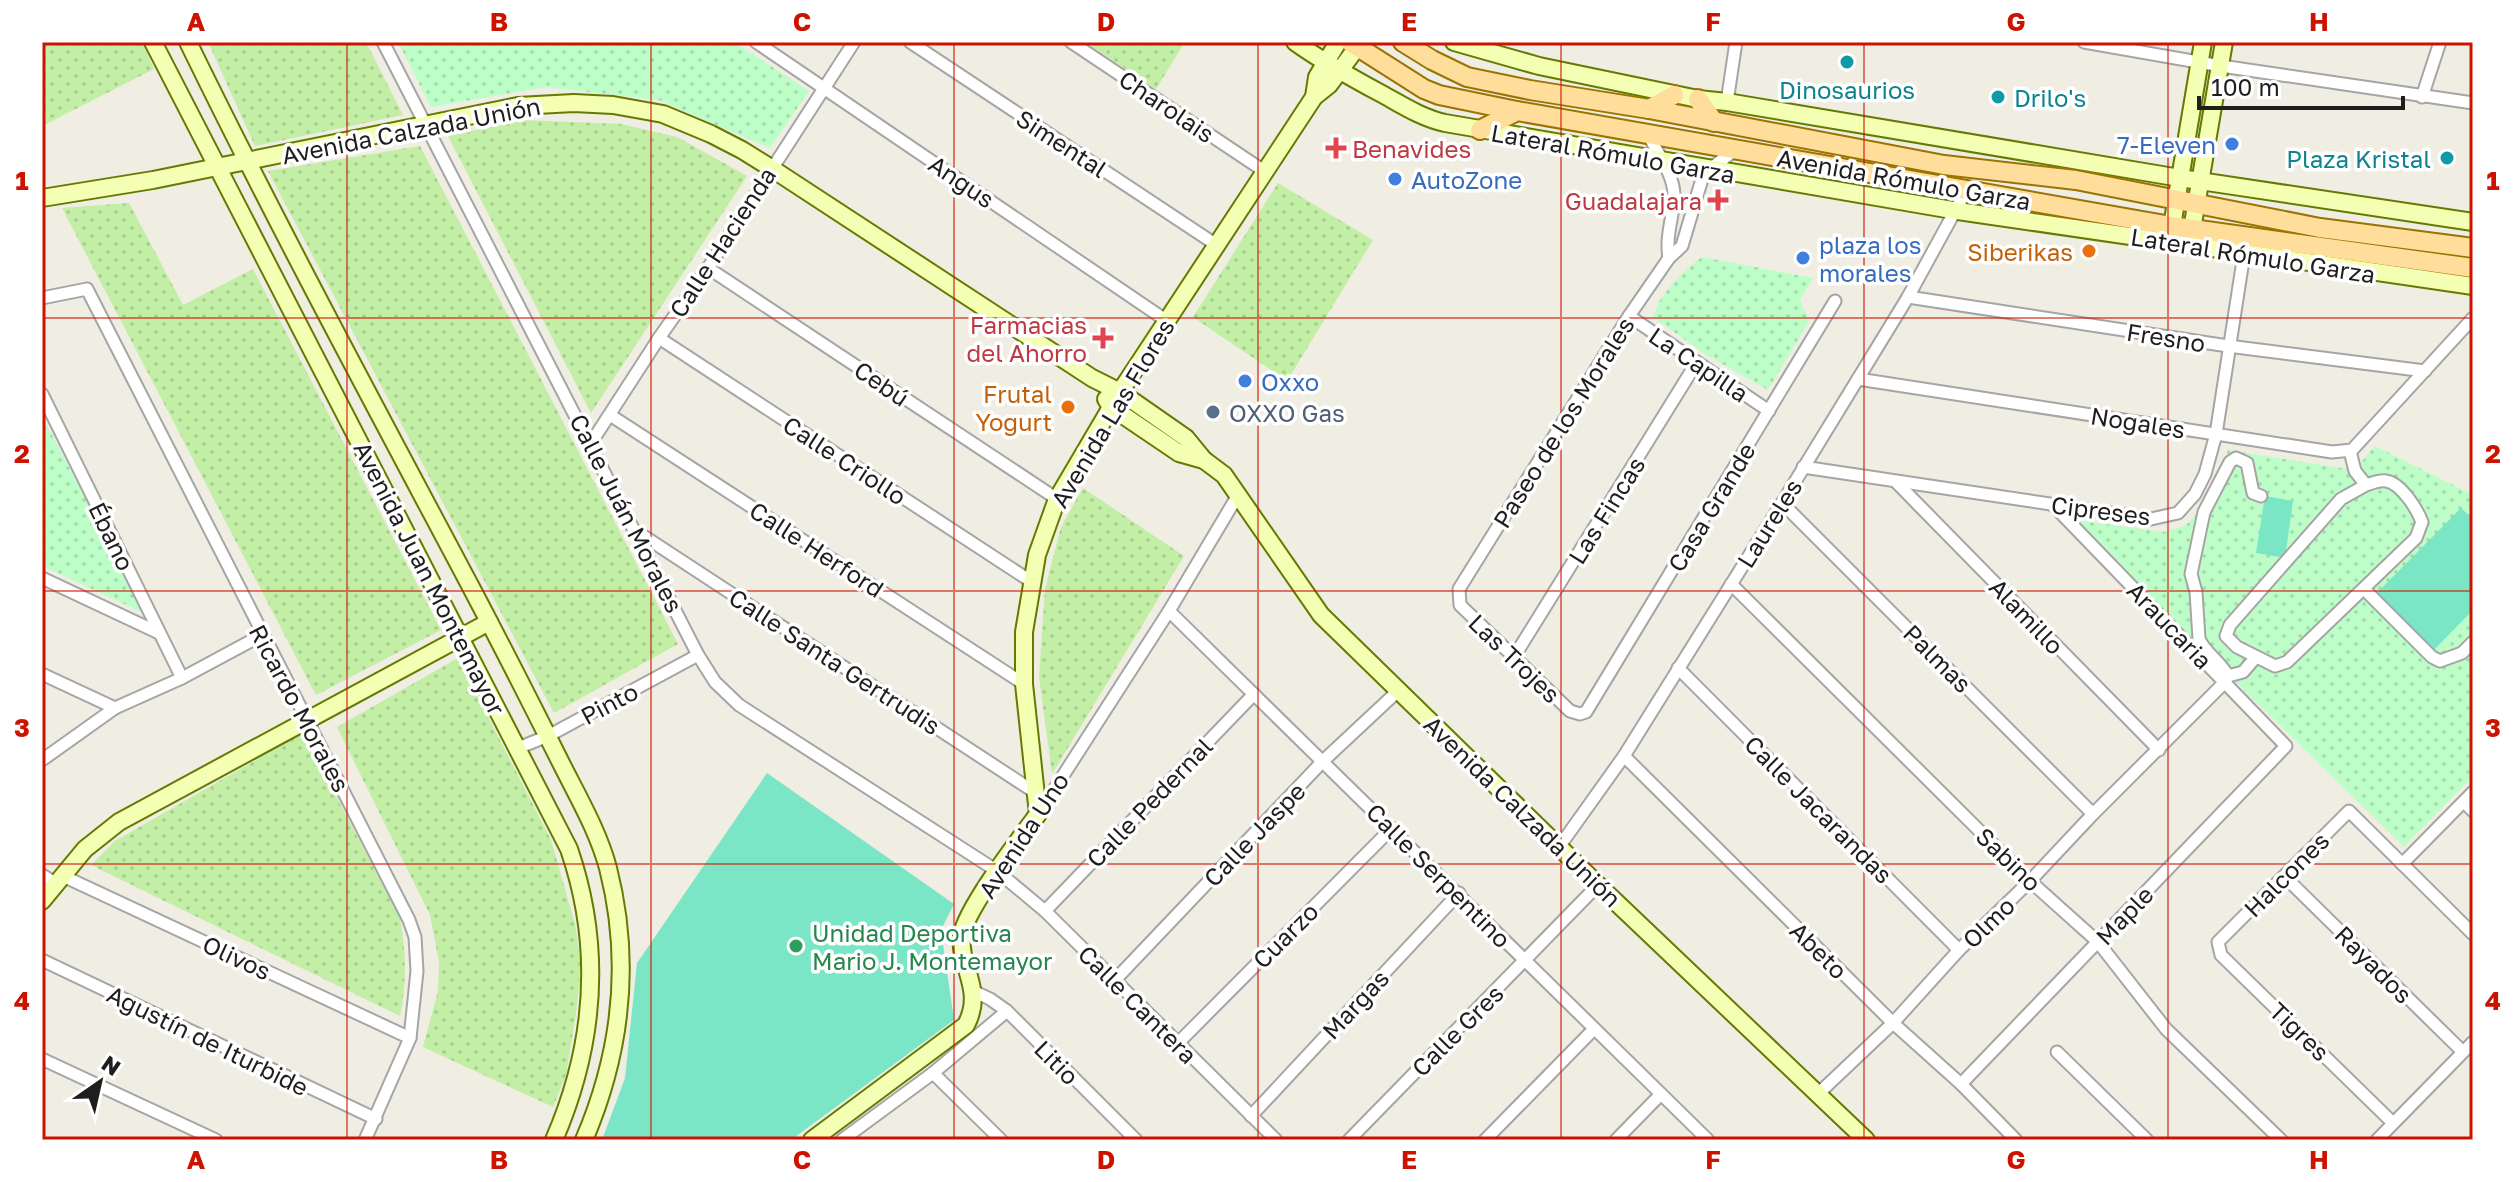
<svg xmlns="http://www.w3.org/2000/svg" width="2515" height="1182" viewBox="0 0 2515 1182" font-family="'Golos Text',sans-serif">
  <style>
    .grass { fill: url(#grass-dots) }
    .park { fill: url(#park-dots) }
    .pitch { fill: #7be6c6 }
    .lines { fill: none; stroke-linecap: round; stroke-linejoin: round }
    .street-casing { stroke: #a5a5a5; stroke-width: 15 }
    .secondary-casing { stroke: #627b00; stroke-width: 20 }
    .primary-casing { stroke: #997400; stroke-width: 22 }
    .street { stroke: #fff; stroke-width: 11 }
    .secondary { stroke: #f4ffb3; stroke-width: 16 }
    .primary { stroke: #ffdd9a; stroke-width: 18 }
    .grid { fill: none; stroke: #cd1300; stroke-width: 2; stroke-opacity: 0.55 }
    .culture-dot { fill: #0f9aa8; stroke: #fff; stroke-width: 3 }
    .shop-dot { fill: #3f7fe0; stroke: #fff; stroke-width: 3 }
    .health-dot { fill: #e0444e; stroke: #fff; stroke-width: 3 }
    .food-dot { fill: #e8710a; stroke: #fff; stroke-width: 3 }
    .service-dot { fill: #5c6f8a; stroke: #fff; stroke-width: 3 }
    .leisure-dot { fill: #2e9e5b; stroke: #fff; stroke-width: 3 }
    .labels { text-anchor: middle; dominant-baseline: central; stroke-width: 7; stroke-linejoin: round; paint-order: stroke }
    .culture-label { font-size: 24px; fill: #0d838f; stroke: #fff }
    .street-label { font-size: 24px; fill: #1e1e1e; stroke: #fff }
    .shop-label { font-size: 24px; fill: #366cbe; stroke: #fff; text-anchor: start }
    .health-label { font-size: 24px; fill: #be3a42; stroke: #fff; text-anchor: end }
    .food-label { font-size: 24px; fill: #c56008; stroke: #fff; text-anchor: end }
    .service-label { font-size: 24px; fill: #4e5e75; stroke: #fff; text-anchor: start }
    .leisure-label { font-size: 24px; fill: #27864d; stroke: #fff; text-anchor: start }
    .neatline { fill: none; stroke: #cd1300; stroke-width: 3 }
    .grid-label { font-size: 26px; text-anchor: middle; font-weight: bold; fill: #cd1300 }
  </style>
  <defs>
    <pattern id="grass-dots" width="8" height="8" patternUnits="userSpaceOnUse" patternTransform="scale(2)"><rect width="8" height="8" fill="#c2eea5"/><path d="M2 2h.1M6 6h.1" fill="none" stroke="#a6cc8e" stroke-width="1.8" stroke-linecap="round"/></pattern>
    <pattern id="park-dots" width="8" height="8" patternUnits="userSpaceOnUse" patternTransform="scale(2)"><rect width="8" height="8" fill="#bdfec8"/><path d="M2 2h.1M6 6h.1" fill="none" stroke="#a2d9ab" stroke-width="1.8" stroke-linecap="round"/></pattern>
  </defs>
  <rect width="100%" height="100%" fill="#f0ede3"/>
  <g class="grass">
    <polygon points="42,42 142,42 154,69 42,126"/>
    <polygon points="208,42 366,42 403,115 255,146"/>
    <polygon points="1094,42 1185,42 1156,89 1091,46"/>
    <polygon points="522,120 621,124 677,137 747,176 591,413 448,136"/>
    <polygon points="420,146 678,644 554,713 268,171"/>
    <polygon points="1278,183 1373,240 1287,381 1193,317"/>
    <polygon points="129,203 183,305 253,269 441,630 316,695 62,208"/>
    <polygon points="1083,488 1184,556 1052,774 1039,676 1045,589 1061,527"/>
    <polygon points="458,658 551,840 575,924 581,965 576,1014 566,1075 553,1107 423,1047 438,991 439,962 430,915 337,727"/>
    <path d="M303,733L400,918C406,951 407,982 400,1016L91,865L115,841Z"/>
  </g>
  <g class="park">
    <polygon points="398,42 734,42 809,91 770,148 659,100 546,87 431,107"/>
    <path d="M1702,257L1813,278L1800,300L1809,321L1768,390L1705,354L1653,317C1660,293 1682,272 1702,257Z"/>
    <polygon points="42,416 146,614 42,566"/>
    <polygon points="2375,446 2473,495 2473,776 2404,847 2079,528 2076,520 2164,532 2186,525 2210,501 2228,450 2354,470"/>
  </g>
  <g class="pitch">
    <polygon points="2265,496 2293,501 2285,558 2256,553"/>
    <polygon points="2461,508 2473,519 2473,610 2430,654 2372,598"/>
    <polygon points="767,773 954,904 941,930 954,1020 791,1140 602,1140 625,1078 637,963"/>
  </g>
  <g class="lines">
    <g class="street-casing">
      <g id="street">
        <polyline points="383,42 698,655 715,682 739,705 997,871 1045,911 1276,1140"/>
        <polyline points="756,42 1167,321"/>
        <polyline points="910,42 1215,244"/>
        <polyline points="1071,42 1264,171"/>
        <polyline points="2084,42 2221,66 2473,103"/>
        <polyline points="2422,97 2440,42"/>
        <polyline points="1727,102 1736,42"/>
        <path d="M1648,134C1657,153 1673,173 1674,194C1674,216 1665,235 1669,258"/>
        <polyline points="1735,150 1710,169 1702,179 1682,246 1669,258 1629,316 1459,589 1460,605 1570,711 1580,714 1586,712 1835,301"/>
        <polyline points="708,268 1057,499"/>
        <polyline points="1908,297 2228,346 2425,371"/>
        <polyline points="42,298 87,289 409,920 415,937 417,971 410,1038 365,1140"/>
        <polyline points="1629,316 1769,411"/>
        <polyline points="659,338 1032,582"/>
        <polyline points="1858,379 2332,452 2352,450 2473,318"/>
        <polyline points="42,394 182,678"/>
        <polyline points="610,415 1024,684"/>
        <polyline points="591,443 659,338 708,268 854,42"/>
        <path d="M2350,451L2355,471L2366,485L2341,499L2230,625L2226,636L2237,647L2275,666L2287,662L2416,538L2422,522C2417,509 2401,483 2386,481C2380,480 2372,483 2366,485"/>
        <polyline points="1803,467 2151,519 2178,513 2195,494 2205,474 2216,434 2244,254"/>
        <polyline points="1896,482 2159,750"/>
        <polyline points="1782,503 2093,814"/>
        <polyline points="639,533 1033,791"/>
        <polyline points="42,578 159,633"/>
        <polyline points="1731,584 2030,881 2098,942 2166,1029 2281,1140"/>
        <polyline points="2364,589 2432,657 2440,661 2462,653 2473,642"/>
        <polyline points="1169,611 1708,1140"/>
        <polyline points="1514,657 1697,362"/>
        <polyline points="1678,668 1959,950"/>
        <polyline points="42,674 115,708"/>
        <polyline points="2228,676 2243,672 2256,657"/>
        <polyline points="518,748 548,736 698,655"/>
        <polyline points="1624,756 1893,1023 1961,1084 2016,1140"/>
        <polyline points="42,760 115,708 182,678 262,635"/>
        <polyline points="2464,802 2473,811"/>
        <polyline points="1039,813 1169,611 1238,495"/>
        <polyline points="1559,847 1624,756 1782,503 1908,297 1966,191"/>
        <polyline points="2402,864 2473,792"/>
        <polyline points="42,875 55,883"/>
        <polyline points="63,876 410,1038"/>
        <polyline points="2285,877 2463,1052"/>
        <polyline points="1045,911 1254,694"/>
        <polyline points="42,960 376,1119"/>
        <polyline points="1114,981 1323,761 1399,690"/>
        <polyline points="973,991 990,999 1007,1011 1136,1140"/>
        <polyline points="1178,1043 1392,828"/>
        <polyline points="2057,1052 2147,1140"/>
        <polyline points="42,1059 216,1140"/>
        <polyline points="933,1073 1001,1140"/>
        <polyline points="1961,1084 2286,746 2053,505"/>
        <path d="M1819,1093L1893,1023L1959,950L2030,881L2093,814L2225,682L2228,676C2221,662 2205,653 2199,639L2196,592L2191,574L2204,512L2230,462L2236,458L2247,463L2253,493L2261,496"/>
        <polyline points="1251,1116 1459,893"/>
        <polyline points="2393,1123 2221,955 2218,942 2349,811 2473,934"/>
        <polyline points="842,1140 933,1073 1007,1011"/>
        <polyline points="1349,1140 1598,885"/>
        <polyline points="1485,1140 1594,1029"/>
        <polyline points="1616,1140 1661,1094"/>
        <polyline points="2377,1140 2473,1042"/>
      </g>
    </g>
    <g class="secondary-casing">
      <g id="secondary">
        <path d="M153,42L569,849C603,948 595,1045 554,1140"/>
        <path d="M188,42C278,227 376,408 473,591C503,648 532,705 561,763C578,797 598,831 608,868C632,962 622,1051 584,1140"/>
        <path d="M1295,42C1323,62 1352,78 1382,94C1402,105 1422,118 1445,123L1958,211L2473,286"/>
        <polyline points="1454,42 1539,66 1698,99 1727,102 2180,178 2473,222"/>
        <polyline points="1314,97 1317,77 1338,42"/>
        <polyline points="42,198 153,180 518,106 574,103 613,105 663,114 711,134 742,150 771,168 1092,378 1120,392 1186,438 1204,460 1224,475 1321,615 1598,885 1866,1140"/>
        <polyline points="2170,238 2203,42"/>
        <polyline points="2190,241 2224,42"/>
        <polyline points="1106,399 1111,407 1179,453 1204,460"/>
        <polyline points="42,901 85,849 119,822 489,622"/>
        <path d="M812,1140L966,1025C985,989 958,967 962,935C965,910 1021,837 1038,814L1024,684V632L1037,555L1057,499L1120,392L1314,97L1329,85L1361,42"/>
      </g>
    </g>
    <g class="primary-casing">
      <g id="primary">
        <polyline points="1350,42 1424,89 1439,95 1517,111 2171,226 2473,268"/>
        <polyline points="1403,42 1432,60 1467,77 1530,90 1649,109 1944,165 2076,180 2320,228 2473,248"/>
        <polyline points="1698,99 1714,122"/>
        <polyline points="1649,109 1674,95"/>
        <polyline points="1480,130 1517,111"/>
      </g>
    </g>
    <use href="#street" class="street"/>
    <use href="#secondary" class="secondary"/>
    <use href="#primary" class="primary"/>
  </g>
  <path class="grid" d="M347,42V1140M651,42V1140M954,42V1140M1258,42V1140M1561,42V1140M1864,42V1140M2168,42V1140M42,318H2473M42,591H2473M42,864H2473"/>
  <g class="culture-dot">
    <circle cx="1847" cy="62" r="8"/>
    <circle cx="1998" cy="97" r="8"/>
    <circle cx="2447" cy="158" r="8"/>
  </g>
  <g class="shop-dot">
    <circle cx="2232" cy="144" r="8"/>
    <circle cx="1395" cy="179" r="8"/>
    <circle cx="1803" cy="258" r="8"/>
    <circle cx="1245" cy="381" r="8"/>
  </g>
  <g class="health-dot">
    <path d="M1332 136h8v8h8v8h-8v8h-8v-8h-8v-8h8z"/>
    <path d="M1714 188h8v8h8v8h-8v8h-8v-8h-8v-8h8z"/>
    <path d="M1099 326h8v8h8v8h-8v8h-8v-8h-8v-8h8z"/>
  </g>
  <g class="food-dot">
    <circle cx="2089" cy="251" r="8"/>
    <circle cx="1068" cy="407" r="8"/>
  </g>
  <circle class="service-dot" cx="1213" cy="412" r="8"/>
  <circle class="leisure-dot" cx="796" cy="946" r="8"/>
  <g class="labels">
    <g class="culture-label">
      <text x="1847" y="89">Dinosaurios</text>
      <text x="2014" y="97" text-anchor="start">Drilo's</text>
      <text x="2431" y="158" text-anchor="end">Plaza Kristal</text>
    </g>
    <g class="street-label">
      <text transform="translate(1167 106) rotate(34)">Charolais</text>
      <text transform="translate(411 130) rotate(-11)">Avenida Calzada Unión</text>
      <text transform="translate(1062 143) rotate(33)">Simental</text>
      <text transform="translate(1613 153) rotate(10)">Lateral Rómulo Garza</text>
      <text transform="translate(1904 179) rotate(10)">Avenida Rómulo Garza</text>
      <text transform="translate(962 181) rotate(34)">Angus</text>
      <text transform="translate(722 242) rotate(-57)">Calle Hacienda</text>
      <text transform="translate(2253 255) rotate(9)">Lateral Rómulo Garza</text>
      <text transform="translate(2166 337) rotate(9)">Fresno</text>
      <text transform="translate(1699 364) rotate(34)">La Capilla</text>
      <text transform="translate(882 383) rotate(34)">Cebú</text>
      <text transform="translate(1112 413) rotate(-59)">Avenida Las Flores</text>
      <text transform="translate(1563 422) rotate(-58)">Paseo de los Morales</text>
      <text transform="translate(2138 422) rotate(9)">Nogales</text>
      <text transform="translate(845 460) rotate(33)">Calle Criollo</text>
      <text transform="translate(1711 507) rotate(-59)">Casa Grande</text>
      <text transform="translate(1606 510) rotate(-58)">Las Fincas</text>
      <text transform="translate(2101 510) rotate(7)">Cipreses</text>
      <text transform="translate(627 513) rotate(63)">Calle Juán Morales</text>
      <text transform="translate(1769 523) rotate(-58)">Laureles</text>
      <text transform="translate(112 536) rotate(64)">Ébano</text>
      <text transform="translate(817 549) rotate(33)">Calle Herford</text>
      <text transform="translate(430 578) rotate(63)">Avenida Juan Montemayor</text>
      <text transform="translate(2027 616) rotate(46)">Alamillo</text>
      <text transform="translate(2170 625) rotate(46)">Araucaria</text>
      <text transform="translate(1515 658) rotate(44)">Las Trojes</text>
      <text transform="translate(1938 658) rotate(45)">Palmas</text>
      <text transform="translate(835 661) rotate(33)">Calle Santa Gertrudis</text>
      <text transform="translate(609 703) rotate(-28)">Pinto</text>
      <text transform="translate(300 708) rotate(62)">Ricardo Morales</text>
      <text transform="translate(1149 802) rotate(-46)">Calle Pedernal</text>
      <text transform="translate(1819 809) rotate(45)">Calle Jacarandas</text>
      <text transform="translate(1523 811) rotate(44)">Avenida Calzada Unión</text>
      <text transform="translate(1254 834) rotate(-46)">Calle Jaspe</text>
      <text transform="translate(1023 835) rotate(-57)">Avenida Uno</text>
      <text transform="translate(2009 859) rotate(44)">Sabino</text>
      <text transform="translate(2286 874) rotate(-45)">Halcones</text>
      <text transform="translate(1439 875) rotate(45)">Calle Serpentino</text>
      <text transform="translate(2124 915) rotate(-46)">Maple</text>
      <text transform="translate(1988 922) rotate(-44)">Olmo</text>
      <text transform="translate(1285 935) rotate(-45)">Cuarzo</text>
      <text transform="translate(1819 950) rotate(45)">Abeto</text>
      <text transform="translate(237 957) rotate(25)">Olivos</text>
      <text transform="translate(2374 964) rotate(45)">Rayados</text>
      <text transform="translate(1138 1004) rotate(45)">Calle Cantera</text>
      <text transform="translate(1355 1004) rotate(-47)">Margas</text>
      <text transform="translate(1457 1030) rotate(-45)">Calle Gres</text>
      <text transform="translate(2300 1031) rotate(44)">Tigres</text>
      <text transform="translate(208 1040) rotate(26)">Agustín de Iturbide</text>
      <text transform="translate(1057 1062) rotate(45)">Litio</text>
    </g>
    <g class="shop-label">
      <text x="2216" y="144" text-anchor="end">7-Eleven</text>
      <text x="1411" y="179">AutoZone</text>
      <text x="1819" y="244">plaza los<tspan x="1819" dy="28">morales</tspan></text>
      <text x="1261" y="381">Oxxo</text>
    </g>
    <g class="health-label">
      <text x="1352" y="148" text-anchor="start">Benavides</text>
      <text x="1702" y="200">Guadalajara</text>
      <text x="1087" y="324">Farmacias<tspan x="1087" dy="28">del Ahorro</tspan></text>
    </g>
    <g class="food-label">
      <text x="2073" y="251">Siberikas</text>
      <text x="1052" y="393">Frutal<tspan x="1052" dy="28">Yogurt</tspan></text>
    </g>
    <g class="service-label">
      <text x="1229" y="412">OXXO Gas</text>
    </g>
    <g class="leisure-label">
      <text x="812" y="932">Unidad Deportiva<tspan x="812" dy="28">Mario J. Montemayor</tspan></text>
    </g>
  </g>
  <rect width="2515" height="1182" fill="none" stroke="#ffffff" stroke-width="88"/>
  <g transform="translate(100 1082) rotate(34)" stroke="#ffffff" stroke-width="6" paint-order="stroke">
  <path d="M0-6L14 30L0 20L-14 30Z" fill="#1e1e1e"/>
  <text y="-12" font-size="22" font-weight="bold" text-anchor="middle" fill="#1e1e1e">N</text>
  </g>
  <path d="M2199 96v12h204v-12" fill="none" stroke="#1e1e1e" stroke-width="4"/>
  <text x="2211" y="96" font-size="24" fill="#1e1e1e" stroke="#ffffff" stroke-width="6" paint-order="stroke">100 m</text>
  <rect x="44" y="44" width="2427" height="1094" class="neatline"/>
  <g class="grid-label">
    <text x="196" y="31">A</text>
    <text x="499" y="31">B</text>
    <text x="802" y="31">C</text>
    <text x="1106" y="31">D</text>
    <text x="1409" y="31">E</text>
    <text x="1713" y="31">F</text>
    <text x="2016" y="31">G</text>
    <text x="2319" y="31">H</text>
    <text x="22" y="190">1</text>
    <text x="2493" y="190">1</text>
    <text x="22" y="463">2</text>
    <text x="2493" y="463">2</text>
    <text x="22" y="737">3</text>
    <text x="2493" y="737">3</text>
    <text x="22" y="1010">4</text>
    <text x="2493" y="1010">4</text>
    <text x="196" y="1169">A</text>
    <text x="499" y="1169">B</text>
    <text x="802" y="1169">C</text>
    <text x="1106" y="1169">D</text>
    <text x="1409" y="1169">E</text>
    <text x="1713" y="1169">F</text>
    <text x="2016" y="1169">G</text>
    <text x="2319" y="1169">H</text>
  </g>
</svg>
